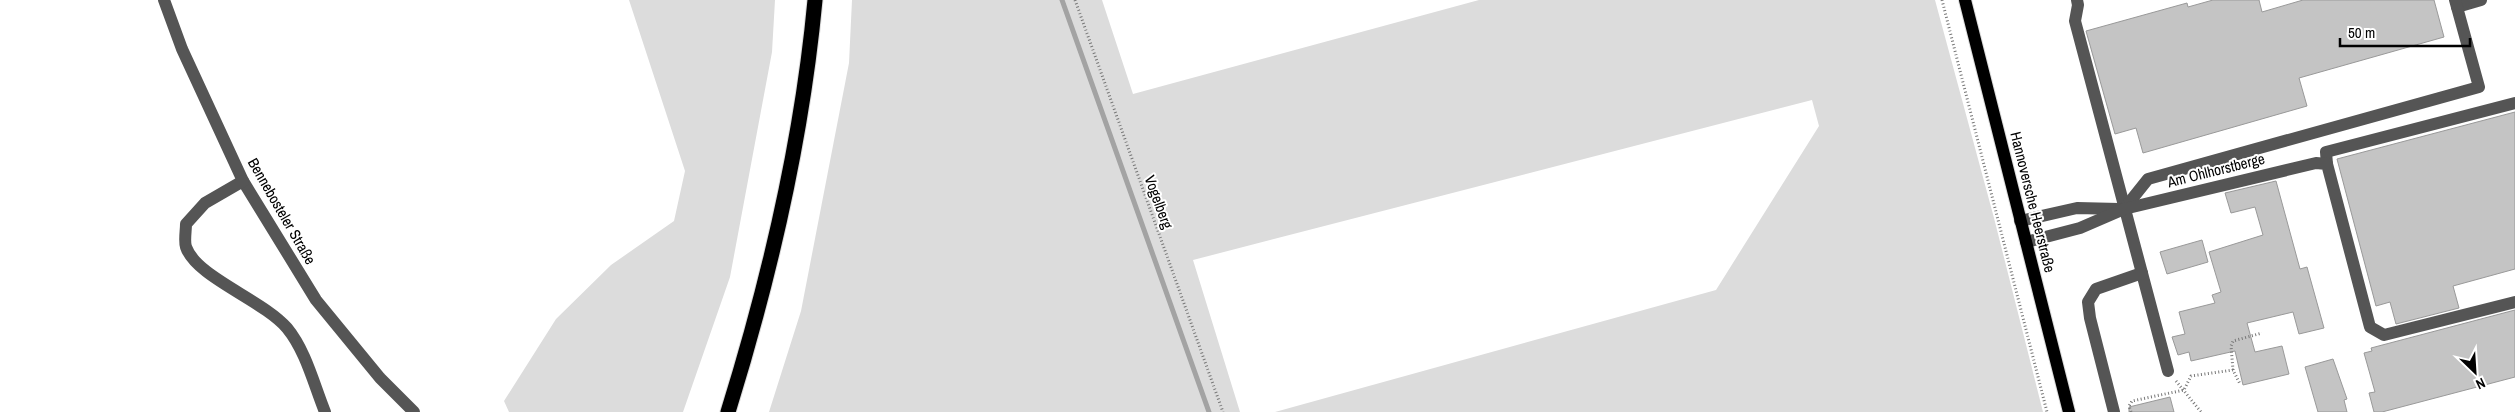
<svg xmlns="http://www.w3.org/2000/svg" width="2515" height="412" viewBox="0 0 2515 412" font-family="'Archivo Narrow',sans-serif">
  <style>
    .green { fill: #dcdcdc }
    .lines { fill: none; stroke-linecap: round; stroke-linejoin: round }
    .stream { stroke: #a3a3a3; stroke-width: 5 }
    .building { fill: #c4c4c4; stroke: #999 }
    .major-casing { stroke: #dbdbdb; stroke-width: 14 }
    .highway-casing { stroke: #dbdbdb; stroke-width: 17 }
    .path { stroke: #777; stroke-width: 3; stroke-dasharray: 1 2.5; stroke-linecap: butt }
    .minor { stroke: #555; stroke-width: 12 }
    .major { stroke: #000; stroke-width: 12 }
    .highway { stroke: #000; stroke-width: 15 }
    .labels { text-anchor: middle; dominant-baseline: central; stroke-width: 4; stroke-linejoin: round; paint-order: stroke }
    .street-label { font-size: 15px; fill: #000; stroke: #fff }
  </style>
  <rect width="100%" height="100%" fill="#fff"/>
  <g class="green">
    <polygon points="629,0 775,0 772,52 730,277 683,412 509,412 504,401 556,319 611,265 674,221 685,171"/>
    <polygon points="852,0 1102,0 1133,94 1479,0 1935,0 1994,218 2043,412 1275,412 1716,290 1819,126 1812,100 1193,260 1240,412 769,412 801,311 849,63"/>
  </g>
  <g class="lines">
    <polyline class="stream" points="1062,0 1209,412"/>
  </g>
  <g class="building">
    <polygon points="2213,0 2259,0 2262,12 2303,0 2434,0 2444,37 2299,78 2307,106 2143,153 2136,128 2115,134 2086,31 2187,3 2188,7"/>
    <polygon points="2515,112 2515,269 2453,286 2459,308 2396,324 2390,302 2376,306 2337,159"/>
    <polygon points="2276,181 2300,269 2307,267 2324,328 2299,334 2293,312 2247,323 2255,352 2282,346 2289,374 2243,385 2235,351 2191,361 2189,352 2178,355 2172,337 2185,334 2179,312 2215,303 2212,295 2221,292 2209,252 2263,235 2255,207 2231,213 2225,193"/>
    <polygon points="2202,240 2208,262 2167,274 2160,252"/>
    <polygon points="2515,310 2515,377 2382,412 2374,412 2369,393 2375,392 2364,353 2372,351 2371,348"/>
    <polygon points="2333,359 2347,399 2344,400 2347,412 2318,412 2305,367"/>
    <polygon points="2170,397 2174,412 2129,412 2129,407"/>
  </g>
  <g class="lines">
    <g class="major-casing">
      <polyline id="major" points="1965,0 2069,412"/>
    </g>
    <g class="highway-casing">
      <path id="highway" d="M728,412C770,277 802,141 815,0"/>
    </g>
    <g class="path">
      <polyline points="1075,0 1223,412"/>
      <polyline points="1942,0 2047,412"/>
      <polyline points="2233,370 2231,346 2233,341 2262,333"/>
      <polyline points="2176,381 2201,412"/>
      <polyline points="2131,412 2129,406 2132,401 2184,390 2191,376 2233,370 2240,384"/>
    </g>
    <g class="minor">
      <polyline points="164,0 182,49 243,181 316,300 380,378 414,412"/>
      <polyline points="2077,0 2078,5 2075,21 2168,371"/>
      <polyline points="2457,7 2481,0"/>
      <polyline points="2327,164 2326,152 2515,103"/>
      <path d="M243,181L205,203L186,224C186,231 184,241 186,247C196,277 263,300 287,328C306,351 314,385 325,412"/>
      <polyline points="2124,209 2148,179 2479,87 2455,0"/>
      <polyline points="2020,221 2077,208 2119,209"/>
      <polyline points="2026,242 2080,228 2124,209 2316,163 2327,164 2370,327 2384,335 2515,302"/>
      <polyline points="2114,412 2090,318 2088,302 2096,289 2142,273"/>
    </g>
    <use href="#major" class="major"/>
    <use href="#highway" class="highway"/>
  </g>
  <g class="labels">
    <g class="street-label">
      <text transform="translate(2216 170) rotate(-14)">Am Ohlhorstberge</text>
      <text transform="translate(1159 202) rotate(70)">Vogelberg</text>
      <text transform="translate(2033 202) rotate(76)">Hannoversche Heerstraße</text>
      <text transform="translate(282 211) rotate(60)">Bennebosteler Straße</text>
    </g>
  </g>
  <g transform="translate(2475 372) rotate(155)" stroke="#ffffff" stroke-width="4" paint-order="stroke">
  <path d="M0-4L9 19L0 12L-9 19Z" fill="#000000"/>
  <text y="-8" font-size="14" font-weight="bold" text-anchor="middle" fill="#000000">N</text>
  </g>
  <path d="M2340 38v8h130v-8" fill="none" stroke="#000000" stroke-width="2.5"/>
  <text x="2348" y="38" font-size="15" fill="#000000" stroke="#ffffff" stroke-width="4" paint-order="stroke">50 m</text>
</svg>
